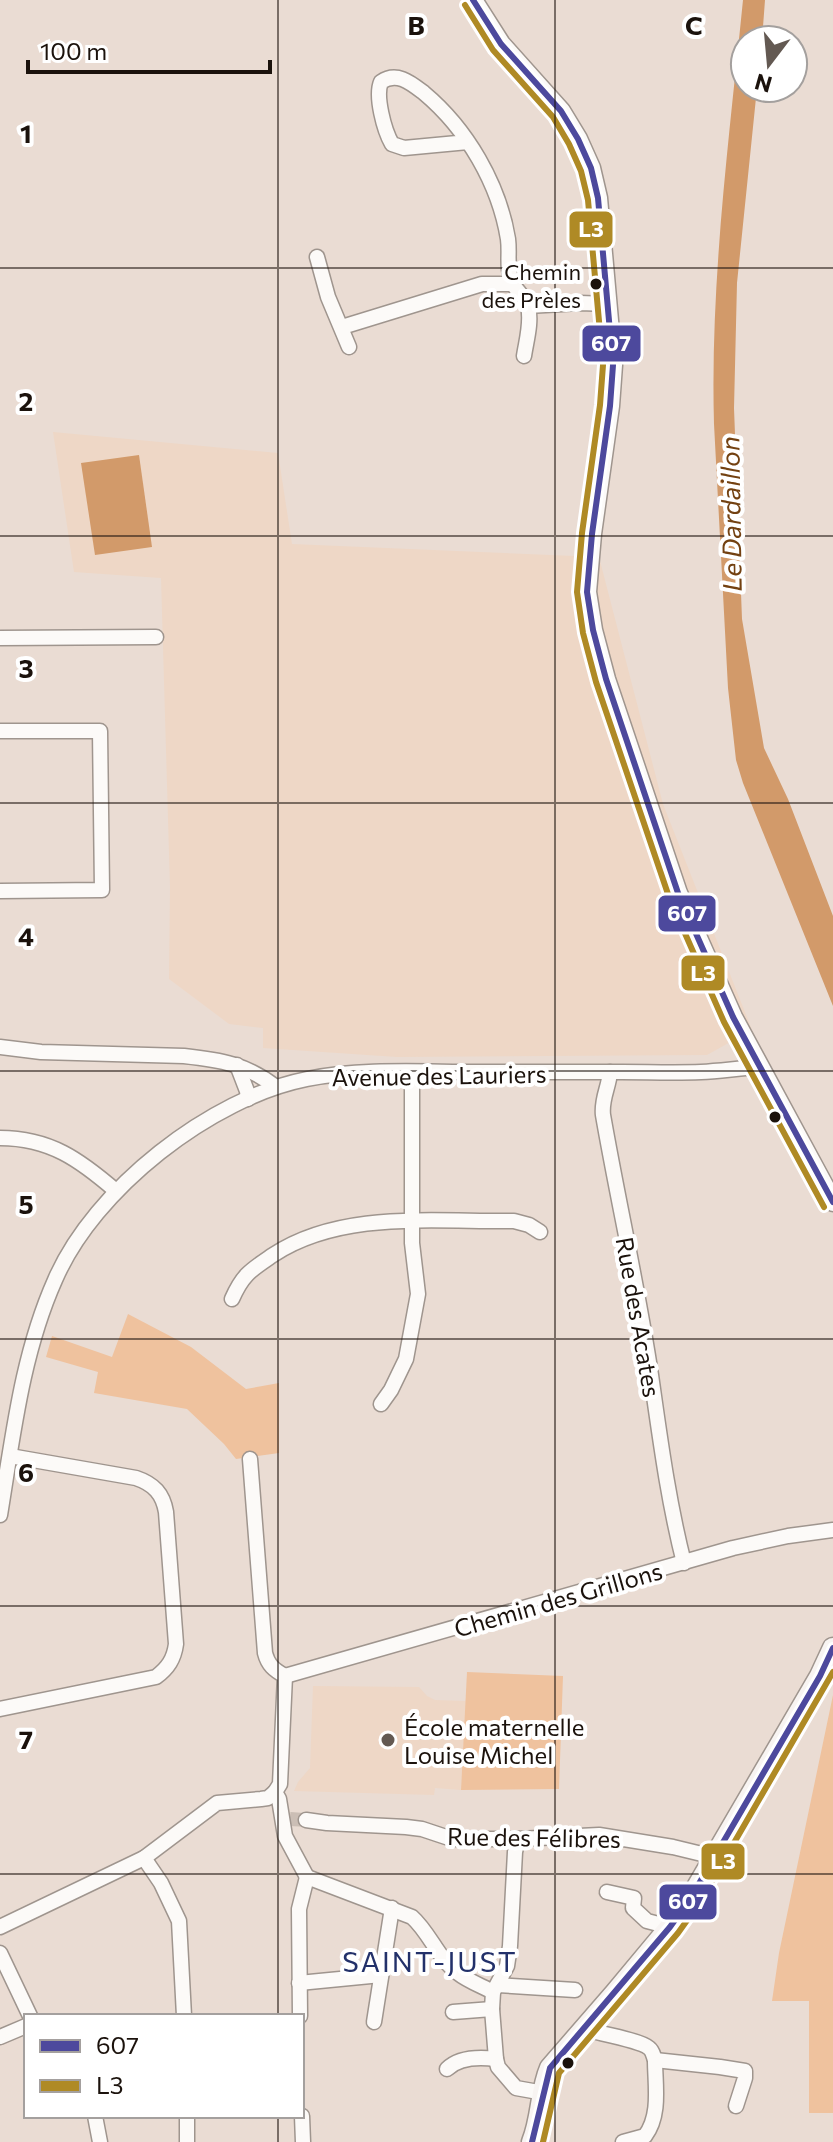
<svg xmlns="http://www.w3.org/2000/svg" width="833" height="2142" viewBox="0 0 833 2142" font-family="Commissioner,sans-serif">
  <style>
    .built { fill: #eed7c6 }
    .green { fill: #efc29e }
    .water { fill: #d29a6a }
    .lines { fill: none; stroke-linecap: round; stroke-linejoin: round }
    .minor-tunnel { stroke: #cbbeb5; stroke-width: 14; stroke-dasharray: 14 7; stroke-linecap: butt }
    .minor-casing { stroke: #9f958e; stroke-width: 17 }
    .tertiary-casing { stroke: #9f958e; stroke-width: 21 }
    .secondary-casing { stroke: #9f958e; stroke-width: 23 }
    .minor { stroke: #fcfaf8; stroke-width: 14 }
    .tertiary { stroke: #fcfaf8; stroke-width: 18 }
    .secondary { stroke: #f8f4f2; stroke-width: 20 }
    .bus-1-casing { stroke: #fff; stroke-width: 12 }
    .bus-2-casing { stroke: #fff; stroke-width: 12 }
    .bus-1 { stroke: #4d499d; stroke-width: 6 }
    .bus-2 { stroke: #af8a25; stroke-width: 6 }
    .grid { fill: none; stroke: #1b120c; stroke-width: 2; stroke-opacity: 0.55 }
    .bus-dot { fill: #1b120c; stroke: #fff; stroke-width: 3 }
    .poi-dot { fill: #635952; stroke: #fff; stroke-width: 3 }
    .labels { text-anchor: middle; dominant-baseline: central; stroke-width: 8; stroke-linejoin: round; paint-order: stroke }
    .bus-label { font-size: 22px; fill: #1b120c; stroke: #fff; text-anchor: end }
    .street-label { font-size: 24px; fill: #1b120c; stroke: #fff }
    .poi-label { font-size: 24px; fill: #1b120c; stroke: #fff; text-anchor: start }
    .water-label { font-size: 26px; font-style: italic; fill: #734111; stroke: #fff }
    .quarter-label { font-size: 28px; letter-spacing: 2px; fill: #23316a; stroke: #fff }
    .grid-label { font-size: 26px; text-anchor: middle; font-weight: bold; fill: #1b120c; stroke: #fff; stroke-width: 8; stroke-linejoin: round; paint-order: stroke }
    .line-badge { stroke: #fff; stroke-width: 3 }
    .badge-label { font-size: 22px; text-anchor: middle; font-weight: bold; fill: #fff }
  </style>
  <rect width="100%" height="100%" fill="#eadcd3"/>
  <g class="built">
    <polygon points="53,432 278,453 292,544 599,557 663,804 752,1030 707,1055 397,1057 263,1048 263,1028 229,1024 169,979 170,887 161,578 74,572"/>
    <polygon points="313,1686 419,1687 427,1696 435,1700 466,1701 461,1790 435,1788 434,1795 294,1791 298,1782 310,1768"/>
  </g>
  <g class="green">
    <polygon points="128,1314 191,1347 246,1389 279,1383 279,1453 236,1459 224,1444 187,1409 94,1393 98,1372 46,1357 52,1336 112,1357"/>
    <polygon points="467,1672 563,1676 559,1789 461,1790"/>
    <polygon points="833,1695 833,2113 809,2113 809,2001 772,2001 779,1953"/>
  </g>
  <g class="water">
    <path d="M743,0H765L762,40H745V88H757L737,283L734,408L742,619L764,748L788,799L833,916V1006L743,783L736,760L728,688L714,424C710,283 729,140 743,0Z"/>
    <polygon points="139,455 152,547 95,555 81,463"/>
  </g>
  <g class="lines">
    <polyline class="minor-tunnel" points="290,1819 306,1820"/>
    <g class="minor-casing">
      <g id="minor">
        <path d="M468,142L404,148L392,144C384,130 375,96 381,82C397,71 411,83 424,93C467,129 499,184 508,239C510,254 506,267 512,282C516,291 526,297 528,307C532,322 526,342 524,356"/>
        <polyline points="317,257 328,297 349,347"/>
        <polyline points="528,306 580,303 608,304"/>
        <polyline points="342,327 482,284 513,284"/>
        <polyline points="0,638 156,637"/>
        <polyline points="0,731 100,731 102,890 0,891"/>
        <path d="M0,1047L41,1052L184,1056C221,1060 246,1064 276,1087"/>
        <polyline points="237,1065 247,1091 248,1099"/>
        <path d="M610,1072C609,1087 601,1099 603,1115C618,1201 638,1288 651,1375C660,1438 668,1500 684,1563"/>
        <path d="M0,1138C50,1138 80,1160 116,1191"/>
        <path d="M232,1299C243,1274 251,1270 273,1255C341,1210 435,1222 514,1221L529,1225L540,1232"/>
        <polyline points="381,1404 391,1390 406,1359 418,1294 412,1243 412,1072"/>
        <path d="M250,1459L265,1653C268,1665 274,1670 285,1676L280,1784L275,1792L279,1799L285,1836L307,1877"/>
        <path d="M0,1515C13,1436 22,1354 55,1280C94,1189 211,1098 307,1079C362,1068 421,1072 477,1072C525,1072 573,1072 622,1072C648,1072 674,1073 701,1072C721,1071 741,1068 761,1067"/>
        <polyline points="285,1676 733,1548 788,1536 833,1530"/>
        <path d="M0,1709L156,1677C168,1668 174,1659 176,1644L166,1512C163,1494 154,1484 136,1478L10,1456"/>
        <polyline points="306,1820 327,1823 406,1827 422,1829 452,1839 518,1839 599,1835 673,1847 706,1855 714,1859"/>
        <polyline points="518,1839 515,1852 510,1946 507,1966 493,1992 492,2009 496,2059 498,2067 516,2088 544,2093"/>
        <polyline points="144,1858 161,1883 179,1921 184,2016"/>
        <path d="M307,1877L412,1917C430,1933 438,1959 458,1973C468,1981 482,1986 493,1992"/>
        <polyline points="607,1892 634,1898 633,1908 647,1921 670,1927"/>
        <polyline points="0,1927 144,1858 217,1803 261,1799 268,1798 275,1792"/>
        <polyline points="0,1953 30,2016"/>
        <polyline points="299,1983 381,1975"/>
        <polyline points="498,1985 575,1990"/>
        <polyline points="453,2012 492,2009"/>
        <polyline points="300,2016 299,1909 307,1877"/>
        <polyline points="374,2022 392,1908"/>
        <path d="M584,2029C597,2033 640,2040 649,2048C653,2051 653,2055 655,2060C655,2085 661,2115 645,2136L623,2142"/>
        <polyline points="0,2037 26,2026"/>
        <polyline points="655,2060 720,2067 745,2071 745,2078 736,2106"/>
        <path d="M447,2069C459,2057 480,2057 496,2059"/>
        <polyline points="95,2116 100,2142"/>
        <polyline points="187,2116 187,2142"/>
        <polyline points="302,2116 303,2142"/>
      </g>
    </g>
    <g class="tertiary-casing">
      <polyline id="tertiary" points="473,0 501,44 561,111 578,139 591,168 598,198 613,365 610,406 592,534 587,592 593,630 606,679 678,893 733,1017 833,1202"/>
    </g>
    <g class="secondary-casing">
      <path id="secondary" d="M532,2142C542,2118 540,2091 550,2068L615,1993L670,1927L690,1899L820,1676L833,1648"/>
    </g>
    <use href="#minor" class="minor"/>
    <use href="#tertiary" class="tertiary"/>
    <use href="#secondary" class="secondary"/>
    <g class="bus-1-casing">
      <g id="bus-1">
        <polyline points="473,0 501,44 561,111 578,139 591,168 598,198 613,365 610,406 592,534 587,592 593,630 606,679 678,893 733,1017 833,1202"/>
        <polyline points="532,2142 550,2068 670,1927 690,1899 820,1676 833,1648"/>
      </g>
    </g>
    <g class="bus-2-casing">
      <g id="bus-2">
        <polyline points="465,5 493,50 553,117 569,144 581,171 588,200 603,365 600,405 582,533 577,592 583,633 596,682 669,897 724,1022 824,1207"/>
        <polyline points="543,2142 559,2073 678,1933 698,1905 833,1672"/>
      </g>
    </g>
    <use href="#bus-1" class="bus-1"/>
    <use href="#bus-2" class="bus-2"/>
  </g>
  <path class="grid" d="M278,0V2016M555,0V2142M0,268H833M0,536H833M0,803H833M0,1071H833M0,1339H833M0,1606H833M0,1874H833M278,2116V2142"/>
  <g class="bus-dot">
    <circle cx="596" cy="284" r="7"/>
    <circle cx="775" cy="1117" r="7"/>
    <circle cx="568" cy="2063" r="7"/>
  </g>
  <circle class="poi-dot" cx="388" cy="1740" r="8"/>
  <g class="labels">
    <g class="bus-label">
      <text x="581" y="271">Chemin<tspan x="581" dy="28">des Prèles</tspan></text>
    </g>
    <g class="street-label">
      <text transform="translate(439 1075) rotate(-1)">Avenue des Lauriers</text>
      <text transform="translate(639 1317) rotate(80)">Rue des Acates</text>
      <text transform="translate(558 1599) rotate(-16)">Chemin des Grillons</text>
      <text transform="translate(534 1837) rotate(1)">Rue des Félibres</text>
    </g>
    <g class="poi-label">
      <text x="404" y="1726">École maternelle<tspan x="404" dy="28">Louise Michel</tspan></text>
    </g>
    <g class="water-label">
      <text transform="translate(730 514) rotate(-91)">Le Dardaillon</text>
    </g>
    <g class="quarter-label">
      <text x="430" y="1961">SAINT-JUST</text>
    </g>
  </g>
  <g class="grid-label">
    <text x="416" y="35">B</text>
    <text x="694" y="35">C</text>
    <text x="26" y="143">1</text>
    <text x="26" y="411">2</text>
    <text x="26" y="678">3</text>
    <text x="26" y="946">4</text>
    <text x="26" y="1214">5</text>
    <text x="26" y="1482">6</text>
    <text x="26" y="1749">7</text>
  </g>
  <g class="line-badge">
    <rect x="568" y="210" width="46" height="39" rx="8" fill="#af8a25"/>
    <rect x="581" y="324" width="61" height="39" rx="8" fill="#4d499d"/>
    <rect x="657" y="894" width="60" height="39" rx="8" fill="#4d499d"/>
    <rect x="680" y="954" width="46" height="38" rx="8" fill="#af8a25"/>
    <rect x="700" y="1842" width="46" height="39" rx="8" fill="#af8a25"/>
    <rect x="658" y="1883" width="60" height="38" rx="8" fill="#4d499d"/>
  </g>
  <g class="badge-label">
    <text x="591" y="237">L3</text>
    <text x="611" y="351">607</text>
    <text x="687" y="921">607</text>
    <text x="703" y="981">L3</text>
    <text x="723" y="1869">L3</text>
    <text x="688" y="1909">607</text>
  </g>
  <rect x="24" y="2014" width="280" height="104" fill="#ffffff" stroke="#a4a09e" stroke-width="2"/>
  <rect x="40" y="2040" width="40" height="12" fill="#4d499d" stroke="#a4a09e" stroke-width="2"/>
  <text x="96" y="2054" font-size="24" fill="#1b120c">607</text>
  <rect x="40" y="2080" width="40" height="12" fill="#af8a25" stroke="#a4a09e" stroke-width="2"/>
  <text x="96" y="2094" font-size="24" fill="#1b120c">L3</text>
  <g transform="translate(769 64) rotate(196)"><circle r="38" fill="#ffffff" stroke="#a4a09e" stroke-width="2"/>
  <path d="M0-6L14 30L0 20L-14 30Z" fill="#635952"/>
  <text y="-12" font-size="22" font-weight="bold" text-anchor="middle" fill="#1b120c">N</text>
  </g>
  <path d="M28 60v12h242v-12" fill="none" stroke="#1b120c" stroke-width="4"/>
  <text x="40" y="60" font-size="24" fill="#1b120c" stroke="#ffffff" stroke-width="6" paint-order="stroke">100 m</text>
</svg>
